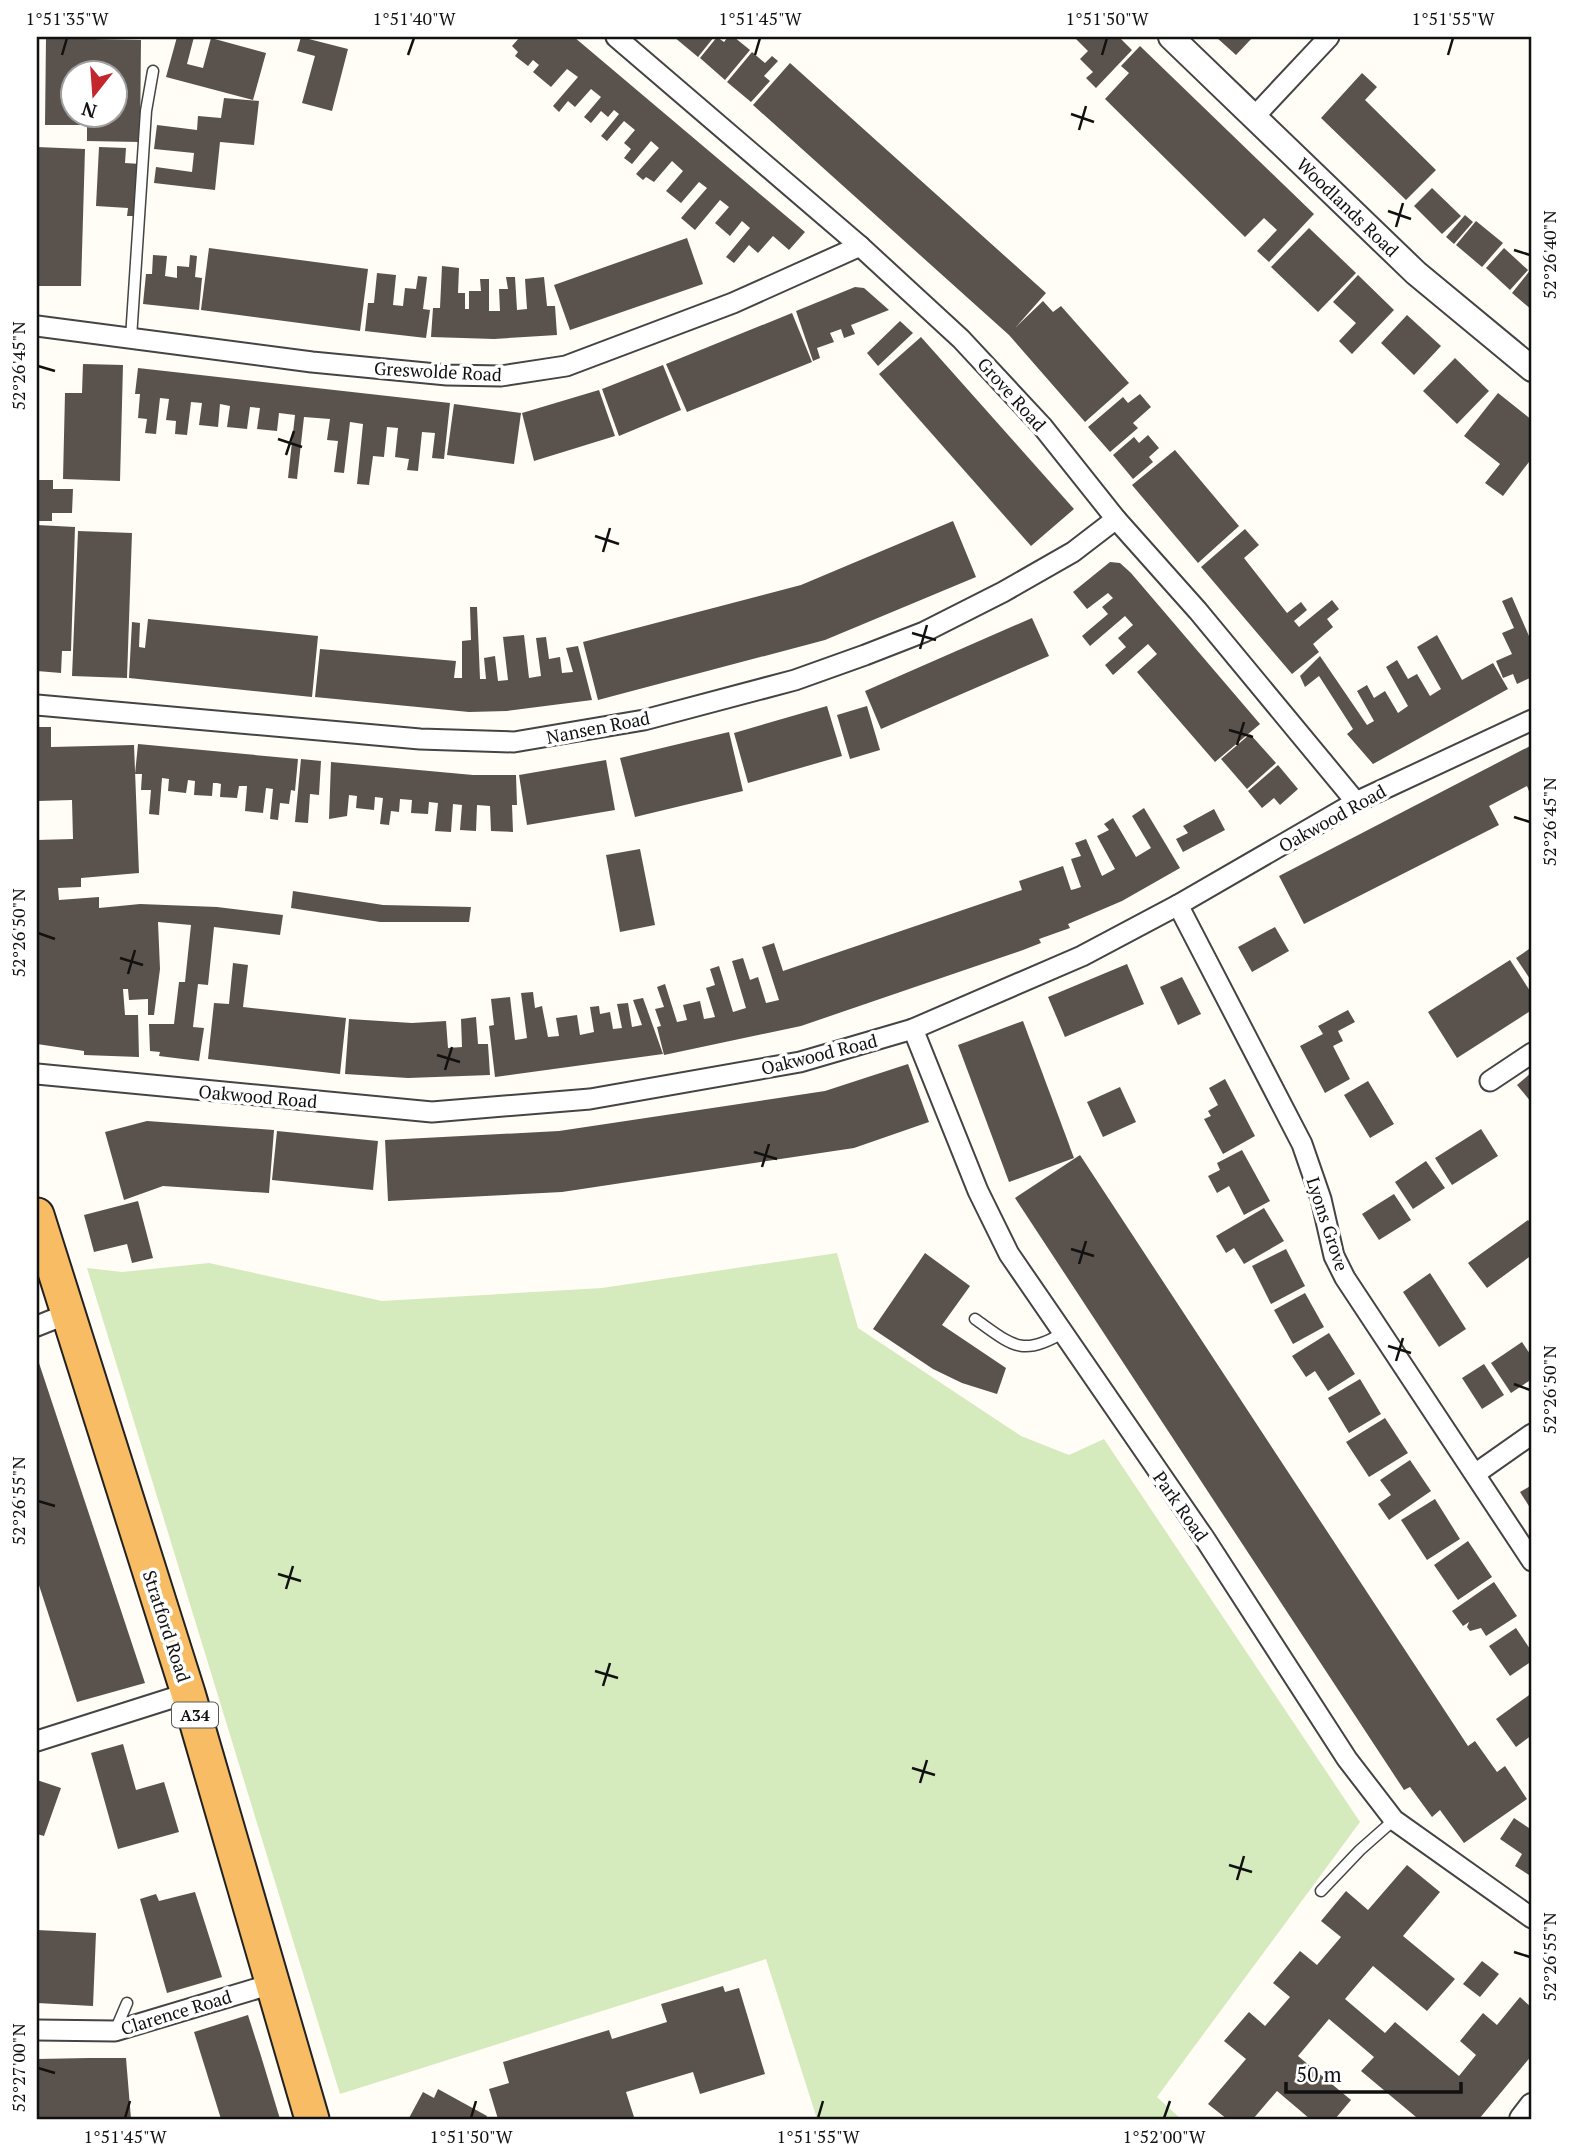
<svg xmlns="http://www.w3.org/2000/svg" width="1569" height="2156" viewBox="0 0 1569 2156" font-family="'PT Serif',serif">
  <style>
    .green { fill: #d5ebbd }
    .building { fill: #5a524d; fill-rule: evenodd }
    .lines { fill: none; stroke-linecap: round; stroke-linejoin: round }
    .service-casing { stroke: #444; stroke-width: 13 }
    .minor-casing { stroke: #444; stroke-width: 23 }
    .tertiary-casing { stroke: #444; stroke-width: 28 }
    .trunk-casing { stroke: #222; stroke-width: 37 }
    .service { stroke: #fff; stroke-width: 10 }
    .minor { stroke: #fff; stroke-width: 19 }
    .tertiary { stroke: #fff; stroke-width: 24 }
    .trunk { stroke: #f7bc64; stroke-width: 33 }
    .ticks { fill: none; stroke: #111; stroke-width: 2.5 }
    .labels { text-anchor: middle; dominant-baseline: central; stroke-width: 7; stroke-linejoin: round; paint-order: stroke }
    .shield { fill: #fff; stroke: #585858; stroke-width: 2 }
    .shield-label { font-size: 16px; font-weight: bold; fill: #111 }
    .street-label { font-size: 18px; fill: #111; stroke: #fff }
    .neatline { fill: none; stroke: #111; stroke-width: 2.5 }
    .ticks-label { font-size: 18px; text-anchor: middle; fill: #111 }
  </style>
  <rect width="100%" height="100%" fill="#fffdf5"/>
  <polygon class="green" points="837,1253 858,1328 1021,1436 1069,1455 1104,1439 1360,1822 1157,2097 1181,2119 817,2119 766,1959 340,2094 87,1268 122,1272 209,1263 382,1301 602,1288"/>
  <g class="building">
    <polygon points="177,37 194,37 187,64 203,68 211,38 266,53 253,100 166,77"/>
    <polygon points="301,37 348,49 332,111 302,103 315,56 297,51"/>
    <polygon points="520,37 574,37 805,232 789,250 773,236 758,253 749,245 734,263 726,257 750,228 742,221 730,236 715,223 729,207 720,200 695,230 681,218 707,188 699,182 681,203 666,191 683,171 672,161 654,182 646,177 643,180 636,174 659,148 651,141 632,164 624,158 631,149 624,143 635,130 624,121 607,141 601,136 619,114 614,110 608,117 601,111 591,123 584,117 601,97 591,89 575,107 568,101 559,112 553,106 578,77 567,69 551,87 533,72 539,65 533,60 528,66 515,56 518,52 512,46"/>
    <polygon points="674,37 714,37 698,57"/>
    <polygon points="717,37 724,42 728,37 734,37 750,50 725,80 700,58"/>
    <polygon points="1074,37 1119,37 1132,50 1096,88 1086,78 1093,72 1080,59 1088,51"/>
    <polygon points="1216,37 1253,37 1236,55"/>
    <path d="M46,38L141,40L140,142L87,141V125H45ZM74,74H116V116H74Z"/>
    <polygon points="1140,46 1314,214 1269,262 1257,251 1277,230 1264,218 1245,237 1105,99 1129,73 1121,66"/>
    <polygon points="752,52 765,63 772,56 778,61 764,76 770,81 751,102 727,82"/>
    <polygon points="790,63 1046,293 1016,327 1043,301 1053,312 1061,306 1129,383 1085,422 1009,335 753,105"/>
    <polygon points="1362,73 1377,87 1365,100 1436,170 1406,200 1321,118"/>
    <polygon points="224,98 259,101 254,145 220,142 215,190 154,183 156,167 192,172 194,153 154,149 157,125 197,130 198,116 221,118"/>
    <polygon points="37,147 85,149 81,286 37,286"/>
    <polygon points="99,147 126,148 125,163 141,164 139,216 127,216 128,208 96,206"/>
    <polygon points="1432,188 1461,216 1442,234 1414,206"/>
    <polygon points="1465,215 1473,222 1454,244 1446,237"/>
    <polygon points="1476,221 1503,243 1482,267 1456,245"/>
    <polygon points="1309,228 1356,273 1318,312 1271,267"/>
    <polygon points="687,238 703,284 570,330 554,285"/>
    <polygon points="209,248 368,269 360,331 201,310"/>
    <polygon points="1504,248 1528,270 1510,290 1486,268"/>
    <polygon points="153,255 167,256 165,276 177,278 177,266 189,267 190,255 197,256 195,277 202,278 199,310 143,304 146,274 152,274"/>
    <polygon points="442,266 459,268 458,293 465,293 465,309 469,309 469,291 481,291 480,279 489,279 489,311 500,311 499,289 508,289 506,277 515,277 517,310 527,309 525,279 544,277 547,306 555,306 557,335 494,339 431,337 433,308 440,308"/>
    <polygon points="1532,268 1532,310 1512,293"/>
    <polygon points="377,273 396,275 393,305 403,306 405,288 416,289 418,276 427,277 423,309 430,310 426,338 365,331 368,303 374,303"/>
    <polygon points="1358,275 1394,310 1352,354 1339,341 1356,323 1333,302"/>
    <polygon points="855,287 864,288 889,310 851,325 855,334 844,338 841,329 830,333 834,342 817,348 820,358 813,361 796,311"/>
    <polygon points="792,313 812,362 687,412 666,364"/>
    <polygon points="1407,315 1441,346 1414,375 1381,343"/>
    <polygon points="900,321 913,333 878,366 867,353"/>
    <polygon points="921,337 1074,509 1031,546 879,374"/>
    <polygon points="1455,358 1489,391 1457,424 1423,391"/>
    <polygon points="83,364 123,365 120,481 63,479 65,393 82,393"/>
    <polygon points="663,365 681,410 619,436 602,389"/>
    <polygon points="138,368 450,403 444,459 432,458 435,433 422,432 418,471 407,470 409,459 395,457 398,428 387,427 384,457 373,456 369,485 357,484 363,424 350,422 344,473 334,472 338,441 327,440 330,419 304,417 297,479 288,478 295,415 279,413 277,431 257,429 260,408 250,407 247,429 227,427 230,406 220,404 218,427 209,426 199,425 202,403 191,402 187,435 175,434 176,421 166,420 169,399 160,398 156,434 145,433 147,419 138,418 140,394 135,394"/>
    <polygon points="599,390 615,436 534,461 522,413"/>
    <polygon points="1498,393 1532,420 1532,458 1503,496 1485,483 1500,464 1464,436"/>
    <polygon points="1140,394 1151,407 1133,423 1138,428 1110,452 1088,427 1123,397 1128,403"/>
    <polygon points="454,404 521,413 514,464 447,455"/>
    <polygon points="1148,435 1159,448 1149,457 1153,462 1133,479 1113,455 1134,437 1139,443"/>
    <polygon points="1175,450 1239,526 1198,563 1132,485"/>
    <polygon points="37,480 53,480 53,489 73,489 72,513 52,513 52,521 37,521"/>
    <polygon points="953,521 976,577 825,640 598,700 583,642 801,585"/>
    <polygon points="37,525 75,527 71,651 62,651 61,673 37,671"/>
    <polygon points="1245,529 1259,545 1244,558 1287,613 1301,602 1307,610 1294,621 1299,627 1332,600 1339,609 1327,619 1333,627 1313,644 1319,652 1292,674 1201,567"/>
    <polygon points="78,531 132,533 127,678 72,676"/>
    <polygon points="1110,562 1120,563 1131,573 1260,724 1215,762 1137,672 1157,654 1148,644 1113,675 1105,665 1126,647 1118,638 1133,625 1125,616 1090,646 1082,636 1108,614 1102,607 1113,598 1108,593 1087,609 1073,592"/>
    <polygon points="1512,597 1532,643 1532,677 1517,684 1513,674 1503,678 1496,661 1512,654 1502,633 1514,628 1502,601"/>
    <polygon points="470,607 477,607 480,679 486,679 484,658 495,656 498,681 508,680 503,637 524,635 529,678 541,676 536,638 546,637 549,659 560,657 562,673 573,672 566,648 578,646 592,700 507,711 469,712 315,697 320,649 456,661 454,678 462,678 462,641 471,640"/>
    <polygon points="1032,618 1049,656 881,729 865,691"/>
    <polygon points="148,619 318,636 312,697 129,678 132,622 140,623 139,647 145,648"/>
    <polygon points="1437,635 1462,680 1493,663 1508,689 1373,764 1347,734 1353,729 1319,676 1305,687 1300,676 1320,656 1367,725 1374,721 1357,691 1367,685 1374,698 1385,691 1398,713 1408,706 1386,667 1397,660 1408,679 1417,674 1430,696 1441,689 1417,647"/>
    <polygon points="827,706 842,756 748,783 734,733"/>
    <polygon points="867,706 880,750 850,759 837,715"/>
    <polygon points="37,727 51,727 51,747 134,745 139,873 81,878 81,887 58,888 59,900 99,897 99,908 140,904 217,907 283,915 280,935 214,927 208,985 198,984 193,1027 204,1028 199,1061 159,1056 160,1052 150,1051 149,1024 174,1024 179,982 185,982 191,925 158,922 160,969 154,1015 148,1015 148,999 129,1000 128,989 123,989 125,1015 138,1015 139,1057 84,1055 84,1051 37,1044 37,840 73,839 72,800 37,801"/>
    <polygon points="729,732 743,791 635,817 620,758"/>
    <polygon points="1250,734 1276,763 1247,789 1221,759"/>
    <polygon points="138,744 298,759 295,791 291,790 289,804 280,803 278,820 270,819 273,789 266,788 263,813 245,811 247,786 239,786 237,798 220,797 221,784 217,783 213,783 212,796 194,795 195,781 188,780 186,793 168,791 169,779 162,778 159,815 149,814 151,790 141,790 142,774 135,774"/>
    <polygon points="1532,745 1532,799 1527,786 1489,806 1499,825 1304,924 1279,876"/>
    <polygon points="301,759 321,761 319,795 310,794 308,823 295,822"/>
    <polygon points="606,760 615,810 527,825 519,775"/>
    <polygon points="331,762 473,775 516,775 517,805 512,805 513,832 491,831 490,806 477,805 476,831 460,830 462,805 453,804 451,832 435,831 438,803 429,802 428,814 411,813 412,800 400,799 399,812 391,811 389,825 380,824 383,798 375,797 374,810 356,808 357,796 349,795 347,816 329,819"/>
    <polygon points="1278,765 1298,789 1280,805 1274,798 1262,808 1248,791"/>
    <polygon points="1144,808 1180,868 1122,901 1068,924 1070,928 1039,939 1041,943 1023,950 801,1026 664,1055 657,1027 661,1026 655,1009 664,1007 657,987 665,984 677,1022 687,1020 683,1005 700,1001 704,1019 710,1018 715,1017 706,988 715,985 710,969 719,966 733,1012 746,1008 732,961 743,958 750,980 758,977 766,1003 779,1000 762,947 774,943 783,971 1022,890 1019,881 1063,866 1071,890 1075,889 1081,887 1071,859 1081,856 1075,843 1086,839 1102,876 1115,869 1097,836 1109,830 1104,824 1113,818 1136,857 1151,848 1132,816"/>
    <polygon points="1214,809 1225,830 1183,852 1176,839 1188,833 1183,826"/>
    <polygon points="640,849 655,925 620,932 606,855"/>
    <polygon points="293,891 383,905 471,907 469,922 380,922 291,908"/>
    <polygon points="1275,927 1289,951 1252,972 1238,947"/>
    <polygon points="1532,947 1532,982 1516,958"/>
    <polygon points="1510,960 1532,994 1532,1010 1457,1058 1428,1012"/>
    <polygon points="233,963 248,965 243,1007 346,1018 340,1074 208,1059 214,1003 229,1004"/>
    <polygon points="1127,964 1144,1004 1065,1037 1048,997"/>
    <polygon points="1182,977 1201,1014 1178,1025 1160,987"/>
    <polygon points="533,992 535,1008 542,1006 548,1037 559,1036 556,1018 577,1015 580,1035 594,1032 590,1007 599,1006 600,1014 610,1012 613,1029 622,1028 617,1004 628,1003 632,1027 642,1025 633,1000 643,998 663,1054 495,1077 489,1026 494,1025 491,999 510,997 515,1040 522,1039 527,1038 521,993"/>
    <polygon points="1348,1010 1355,1022 1338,1031 1343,1041 1333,1046 1350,1079 1325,1093 1300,1046 1323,1034 1318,1026"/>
    <polygon points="476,1017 478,1044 488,1044 490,1075 408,1078 345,1074 349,1019 412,1023 446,1021 448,1048 462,1047 461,1019"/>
    <polygon points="1023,1021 1074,1158 1009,1182 958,1045"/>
    <polygon points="908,1064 929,1122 854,1148 562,1192 388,1201 385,1140 559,1131 825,1091"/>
    <polygon points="1532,1072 1532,1103 1517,1085"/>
    <polygon points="1225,1079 1255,1136 1223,1154 1204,1119 1211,1116 1208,1111 1218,1105 1209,1088"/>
    <polygon points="1368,1081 1394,1124 1370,1138 1344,1095"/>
    <polygon points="1120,1087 1136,1122 1103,1137 1087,1102"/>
    <polygon points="147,1121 274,1130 269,1193 163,1186 124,1200 105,1132"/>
    <polygon points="1481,1129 1498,1156 1452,1185 1435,1158"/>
    <polygon points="277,1131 378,1141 373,1190 272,1180"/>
    <polygon points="1242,1150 1270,1201 1244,1215 1229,1186 1217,1193 1208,1176 1220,1170 1217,1163"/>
    <polygon points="1080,1155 1468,1746 1475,1741 1497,1772 1505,1766 1527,1799 1464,1843 1440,1810 1432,1817 1410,1787 1404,1790 1015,1198"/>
    <polygon points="1426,1161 1445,1188 1413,1209 1395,1182"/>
    <polygon points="1394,1194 1411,1220 1379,1240 1362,1214"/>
    <polygon points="138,1201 153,1258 132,1263 127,1244 94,1252 84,1215"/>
    <polygon points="1264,1208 1284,1241 1244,1264 1234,1248 1226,1253 1216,1236"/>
    <polygon points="1528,1220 1532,1225 1532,1255 1487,1288 1468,1263"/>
    <polygon points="1286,1249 1305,1286 1271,1304 1252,1266"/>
    <polygon points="925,1253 970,1286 942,1325 1006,1368 997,1394 962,1383 933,1369 873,1329"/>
    <polygon points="1430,1273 1466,1329 1439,1347 1403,1292"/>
    <polygon points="1305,1293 1324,1327 1293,1344 1274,1310"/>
    <polygon points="1329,1333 1355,1374 1328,1391 1315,1371 1306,1377 1292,1356"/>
    <polygon points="1522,1342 1532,1357 1532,1379 1511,1393 1491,1363"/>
    <polygon points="37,1357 145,1683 77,1702 37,1579"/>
    <polygon points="1484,1364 1504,1395 1482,1409 1462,1378"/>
    <polygon points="1360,1379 1381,1414 1349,1433 1328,1398"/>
    <polygon points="1385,1418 1408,1453 1369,1477 1346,1442"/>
    <polygon points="1410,1460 1431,1491 1389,1520 1378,1504 1391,1495 1380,1480"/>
    <polygon points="1532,1485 1532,1511 1520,1492"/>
    <polygon points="1435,1499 1460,1539 1427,1560 1401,1520"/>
    <polygon points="1468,1541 1492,1577 1458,1600 1434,1565"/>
    <polygon points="1494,1582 1517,1616 1486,1636 1481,1628 1470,1631 1467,1627 1469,1622 1463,1626 1452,1611"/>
    <polygon points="1516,1628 1532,1652 1532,1661 1510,1676 1489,1646"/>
    <polygon points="1532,1693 1532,1735 1516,1747 1496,1719"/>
    <polygon points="123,1744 136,1790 164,1782 179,1832 118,1849 91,1753"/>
    <polygon points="37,1780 61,1788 44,1836 37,1834"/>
    <polygon points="1514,1818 1532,1830 1532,1877 1515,1866 1522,1854 1500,1839"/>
    <polygon points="1407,1865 1440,1892 1403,1936 1455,1979 1427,2011 1373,1966 1345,1999 1385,2033 1395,2022 1459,2076 1476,2055 1460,2041 1483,2013 1497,2025 1520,1997 1532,2008 1532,2055 1479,2119 1414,2119 1416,2117 1361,2071 1374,2057 1329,2019 1298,2056 1351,2100 1335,2119 1310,2119 1277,2091 1253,2119 1227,2119 1208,2104 1246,2059 1224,2041 1249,2012 1265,2026 1290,1997 1273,1983 1300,1951 1317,1965 1341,1937 1321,1921 1346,1891 1368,1910"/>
    <polygon points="195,1892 222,1977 167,1993 140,1899 156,1894 159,1901"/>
    <polygon points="37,1930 96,1933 93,2006 37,2003"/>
    <polygon points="1482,1961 1499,1974 1480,1997 1463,1984"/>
    <polygon points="723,1986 725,1992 739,1988 765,2074 700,2094 693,2072 626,2092 634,2117 626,2119 498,2119 489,2089 509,2083 503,2062 609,2030 612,2039 667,2022 661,2004"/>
    <polygon points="248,2015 261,2056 280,2119 221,2119 194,2032"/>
    <polygon points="89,2058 126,2058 131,2119 37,2119 37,2059"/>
    <polygon points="438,2089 487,2116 486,2119 409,2118 423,2092 434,2098"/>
  </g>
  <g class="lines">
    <g class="service-casing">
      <g id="service">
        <polyline points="131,338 146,111 153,71"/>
        <path d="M975,1319C1012,1345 1022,1358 1064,1332"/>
        <polyline points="1321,1891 1360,1850 1394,1820"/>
        <polyline points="115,2031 127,2003"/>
      </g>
    </g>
    <g class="minor-casing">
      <g id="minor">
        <polyline points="616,37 860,246 961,339 1042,426 1116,519 1198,611 1356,802"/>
        <polyline points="1254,117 1329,37"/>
        <polyline points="37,326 312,362 447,375 501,376 566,366 733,303 860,246"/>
        <polyline points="37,705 420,739 514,742 644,720 795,680 865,655 924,632 1003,592 1073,552 1116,519"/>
        <polyline points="1178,905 1302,1144 1321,1199 1334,1256 1345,1278 1532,1561"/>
        <polyline points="913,1029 978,1191 1009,1254 1205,1539 1347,1759 1394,1820 1532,1918"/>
        <polyline points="37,1074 432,1112 590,1099 800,1062 913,1029 1082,956 1178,905 1356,802 1532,720"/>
        <polyline points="1490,1081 1532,1053"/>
        <polyline points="37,1326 67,1314"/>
        <polyline points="1475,1474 1532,1434"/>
        <polyline points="37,1741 188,1693"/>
        <polyline points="37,2030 115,2031 272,1984"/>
      </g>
    </g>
    <g class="tertiary-casing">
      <g id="tertiary">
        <polyline points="1171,37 1416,273 1532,369"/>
        <polyline points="1522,2119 1532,2106"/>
      </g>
    </g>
    <g class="trunk-casing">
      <polyline id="trunk" points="37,1215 188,1693 312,2119"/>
    </g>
    <use href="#service" class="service"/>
    <use href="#minor" class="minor"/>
    <use href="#tertiary" class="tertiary"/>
    <use href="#trunk" class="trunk"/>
  </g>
  <path class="ticks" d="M62,55L67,38M408,55L414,38M755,55L760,38M1102,55L1107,38M1448,55L1453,38M1071,114L1094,122M1079,130L1086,106M1388,211L1411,219M1396,227L1403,203M1514,250L1530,255M38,366L55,371M278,439L302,447M286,455L294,431M595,536L619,544M603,552L610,528M912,633L936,640M920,649L927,625M1229,730L1253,737M1237,745L1244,722M1514,817L1530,822M38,933L55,939M120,958L143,965M128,974L135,950M437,1055L460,1062M445,1070L452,1047M754,1152L777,1159M762,1167L769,1144M1071,1249L1094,1256M1079,1264L1086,1241M1388,1346L1411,1353M1396,1361L1403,1338M1514,1384L1530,1390M38,1501L55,1506M278,1574L301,1581M286,1589L293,1566M595,1671L618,1678M603,1686L610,1663M912,1768L935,1775M920,1783L927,1760M1229,1865L1252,1872M1237,1880L1244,1856M1514,1952L1530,1957M38,2068L55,2073M125,2118L130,2101M471,2118L476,2101M818,2118L823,2101M1164,2118L1170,2101"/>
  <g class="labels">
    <rect class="shield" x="172" y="1702.5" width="46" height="25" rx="5"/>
    <g class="shield-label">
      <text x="195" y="1715">A34</text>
    </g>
    <g class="street-label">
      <text transform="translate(1348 207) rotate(44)">Woodlands Road</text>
      <text transform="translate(438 371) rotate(3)">Greswolde Road</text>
      <text transform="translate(1012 394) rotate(48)">Grove Road</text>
      <text transform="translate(598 727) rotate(-11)">Nansen Road</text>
      <text transform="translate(1332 818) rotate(-29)">Oakwood Road</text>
      <text transform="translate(819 1054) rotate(-14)">Oakwood Road</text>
      <text transform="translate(258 1096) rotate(5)">Oakwood Road</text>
      <text transform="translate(1328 1224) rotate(72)">Lyons Grove</text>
      <text transform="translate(1181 1506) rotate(55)">Park Road</text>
      <text transform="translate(167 1626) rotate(72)">Stratford Road</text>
      <text transform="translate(176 2012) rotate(-17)">Clarence Road</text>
    </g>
  </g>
  <rect width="1569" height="2156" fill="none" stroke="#ffffff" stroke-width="77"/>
  <g transform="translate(94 94) rotate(197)"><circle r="33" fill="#ffffff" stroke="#a0a0a0" stroke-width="2"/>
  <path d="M0-5L12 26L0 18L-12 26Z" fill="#c4262e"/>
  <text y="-10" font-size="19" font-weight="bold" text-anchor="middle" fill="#111111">N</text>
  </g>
  <path d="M1286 2082v10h175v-10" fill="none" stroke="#111111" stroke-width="3.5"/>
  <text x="1296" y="2082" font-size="21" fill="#111111" stroke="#ffffff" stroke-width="5" paint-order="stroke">50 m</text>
  <rect x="38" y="38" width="1492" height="2080" class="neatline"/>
  <g class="ticks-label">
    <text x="67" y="25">1°51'35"W</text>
    <text x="414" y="25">1°51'40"W</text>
    <text x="760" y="25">1°51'45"W</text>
    <text x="1107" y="25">1°51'50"W</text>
    <text x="1453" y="25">1°51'55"W</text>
    <text transform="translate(1550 255) rotate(-90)" y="6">52°26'40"N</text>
    <text transform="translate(19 366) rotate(-90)" y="6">52°26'45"N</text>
    <text transform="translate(1550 822) rotate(-90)" y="6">52°26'45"N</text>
    <text transform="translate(19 933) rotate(-90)" y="6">52°26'50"N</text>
    <text transform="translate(1550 1390) rotate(-90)" y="6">52°26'50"N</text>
    <text transform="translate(19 1501) rotate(-90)" y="6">52°26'55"N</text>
    <text transform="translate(1550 1957) rotate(-90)" y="6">52°26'55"N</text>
    <text transform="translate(19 2068) rotate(-90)" y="6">52°27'00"N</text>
    <text x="125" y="2143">1°51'45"W</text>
    <text x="471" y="2143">1°51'50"W</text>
    <text x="818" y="2143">1°51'55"W</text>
    <text x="1164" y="2143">1°52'00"W</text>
  </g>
</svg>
